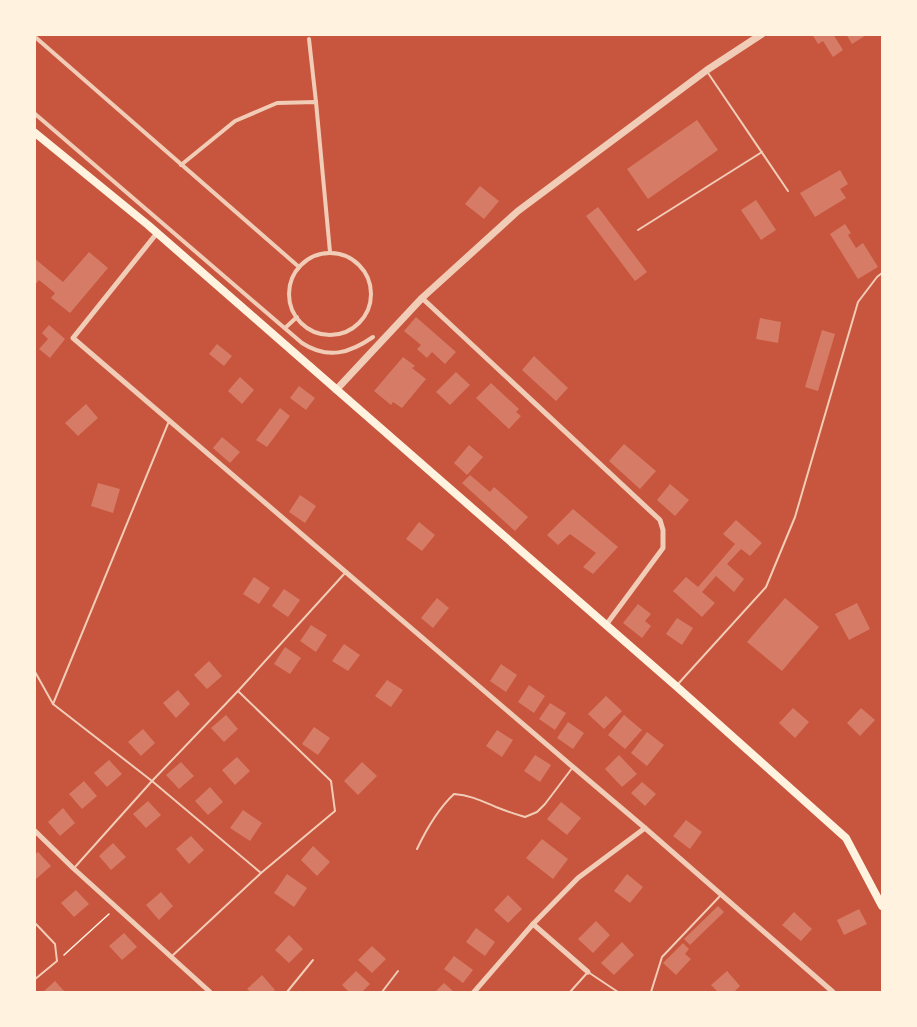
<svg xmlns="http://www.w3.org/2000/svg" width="917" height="1027" viewBox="0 0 917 1027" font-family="'Alegreya Sans',sans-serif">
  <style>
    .building { fill: #d67c66 }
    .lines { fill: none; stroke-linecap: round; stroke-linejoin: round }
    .path { stroke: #fff3e0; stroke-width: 1.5 }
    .service { stroke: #f1ccb7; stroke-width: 2 }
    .pedestrian { stroke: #f1ccb7; stroke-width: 4 }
    .minor { stroke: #f1ccb7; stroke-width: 5 }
    .tertiary { stroke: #f1ccb7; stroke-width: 7 }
    .primary { stroke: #fff3e0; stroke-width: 8 }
  </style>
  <rect width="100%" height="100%" fill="#c8553d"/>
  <g class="building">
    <polygon points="812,34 833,34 843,50 833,57 823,41 818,44"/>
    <polygon points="846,34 868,34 852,44"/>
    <polygon points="697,120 718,150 648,199 627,169"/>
    <polygon points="840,170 848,184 840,189 846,198 815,217 800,193"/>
    <polygon points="480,186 499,201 484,219 465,204"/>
    <polygon points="756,200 776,230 761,240 741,210"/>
    <polygon points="598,207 647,272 635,281 586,216"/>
    <polygon points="845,224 851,233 848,235 856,248 863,243 878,267 858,279 830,234"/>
    <polygon points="89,252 108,268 70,313 51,298 55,293 39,280 34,286 34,258 63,282"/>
    <polygon points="416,317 456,352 445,364 432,352 427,358 417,349 421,345 404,331"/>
    <polygon points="760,318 781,322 778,343 756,339"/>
    <polygon points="49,325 65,339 50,358 39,349 48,339 42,333"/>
    <polygon points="822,330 835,334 818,391 805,387"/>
    <polygon points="217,344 232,356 224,366 209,354"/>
    <polygon points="534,356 568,388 556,401 522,370"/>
    <polygon points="403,357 415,366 412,368 426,379 402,408 393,402 391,405 374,391"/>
    <polygon points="456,372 470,385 450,405 436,392"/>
    <polygon points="240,377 254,390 242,404 228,391"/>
    <polygon points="491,383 519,409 516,412 521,416 509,429 476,398"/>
    <polygon points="299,386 315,398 306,410 290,398"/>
    <polygon points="86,404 98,418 78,436 65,423"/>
    <polygon points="280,408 290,416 267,447 256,440"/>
    <polygon points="222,437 240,452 230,463 213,448"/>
    <polygon points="624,444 656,471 640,489 609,461"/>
    <polygon points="469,445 483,457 467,475 454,463"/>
    <polygon points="470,475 490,492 494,487 528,517 515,531 462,483"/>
    <polygon points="98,483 120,489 113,513 91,506"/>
    <polygon points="670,484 689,500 675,516 657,500"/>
    <polygon points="300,495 316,506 305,523 289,512"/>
    <polygon points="573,509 618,547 593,574 583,567 596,553 570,534 558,545 547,535"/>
    <polygon points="736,520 762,543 750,556 741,549 727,564 744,579 734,592 716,576 702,592 715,603 702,617 673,591 686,577 698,587 735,544 723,534"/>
    <polygon points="419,522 435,535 422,551 406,539"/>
    <polygon points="254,577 270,588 259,604 243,594"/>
    <polygon points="284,589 300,600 288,617 272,606"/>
    <polygon points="437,598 449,608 433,628 421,618"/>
    <polygon points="785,598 819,627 782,671 747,642"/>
    <polygon points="857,603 870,629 849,640 835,614"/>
    <polygon points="638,604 651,614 645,621 651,626 642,638 623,623"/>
    <polygon points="677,618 693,628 682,645 666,634"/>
    <polygon points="311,625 327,635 316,652 300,641"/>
    <polygon points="344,644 360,655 348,671 332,661"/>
    <polygon points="285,647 301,658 290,674 274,664"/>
    <polygon points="209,661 222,676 207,689 194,675"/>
    <polygon points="501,664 517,675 506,692 490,681"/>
    <polygon points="387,680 403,690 391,707 375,696"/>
    <polygon points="529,685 545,696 534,713 518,702"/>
    <polygon points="178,690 190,704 176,718 163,703"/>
    <polygon points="606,696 622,711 604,729 588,714"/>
    <polygon points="550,703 566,713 555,730 539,719"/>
    <polygon points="793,708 809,722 795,738 779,723"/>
    <polygon points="861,708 875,720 860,736 847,723"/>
    <polygon points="226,715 238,729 224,742 211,728"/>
    <polygon points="624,715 642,730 625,749 608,735"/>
    <polygon points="568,722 584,733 573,749 557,738"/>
    <polygon points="314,727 330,738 318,755 302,744"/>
    <polygon points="143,729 155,743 141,756 128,742"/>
    <polygon points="497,730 513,740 502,757 486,746"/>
    <polygon points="647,732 664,745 647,766 631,753"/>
    <polygon points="535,755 551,765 540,782 524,771"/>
    <polygon points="619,755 637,774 622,787 605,769"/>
    <polygon points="237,757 250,771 235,785 222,770"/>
    <polygon points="109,760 122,774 107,787 94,773"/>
    <polygon points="181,762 194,776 179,789 166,775"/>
    <polygon points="362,762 377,776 358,795 344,781"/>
    <polygon points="84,781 97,796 82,809 69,794"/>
    <polygon points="642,782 656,794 645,806 631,793"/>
    <polygon points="210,787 223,802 208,815 195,801"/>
    <polygon points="148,801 161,815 146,828 133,814"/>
    <polygon points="561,802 581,818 567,835 547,819"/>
    <polygon points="63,808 75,823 60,836 48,822"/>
    <polygon points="243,810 262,823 250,841 230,828"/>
    <polygon points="686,820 702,832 690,849 673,836"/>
    <polygon points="191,836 204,850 189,864 176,849"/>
    <polygon points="542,839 568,859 553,879 526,858"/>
    <polygon points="113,843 126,857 111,870 99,856"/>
    <polygon points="313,846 330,862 317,876 301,860"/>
    <polygon points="38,852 51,866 36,879 34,878 34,855"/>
    <polygon points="287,874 307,888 294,907 274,893"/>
    <polygon points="627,874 643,887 630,903 614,891"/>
    <polygon points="76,890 89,904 74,917 61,903"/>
    <polygon points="161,892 173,906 159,920 146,905"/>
    <polygon points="508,895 522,909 508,923 494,910"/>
    <polygon points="718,906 724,912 690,945 684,939"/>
    <polygon points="859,909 867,924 844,935 837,920"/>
    <polygon points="794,912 812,929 801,941 782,925"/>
    <polygon points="596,921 610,935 593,953 578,939"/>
    <polygon points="476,928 495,942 485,956 466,942"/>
    <polygon points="124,933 137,947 122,960 109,946"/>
    <polygon points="289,935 303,949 289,963 275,950"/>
    <polygon points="622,942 634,955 614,975 601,963"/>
    <polygon points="683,943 689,949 685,954 691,959 676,975 663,963"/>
    <polygon points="372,946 386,959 372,973 358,960"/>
    <polygon points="454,956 473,970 463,983 444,969"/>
    <polygon points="356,971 370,984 362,992 349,992 342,985"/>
    <polygon points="727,971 740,986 734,992 718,992 711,985"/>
    <polygon points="262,975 275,990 272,992 251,992 247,989"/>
    <polygon points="55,981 65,992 43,992"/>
    <polygon points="444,983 454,992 435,992"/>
  </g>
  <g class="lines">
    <polyline class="path" points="64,955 109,914"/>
    <g class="service">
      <polyline points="708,73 788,191"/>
      <polyline points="638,230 762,152"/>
      <polyline points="34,670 53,704 152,781 261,873"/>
      <polyline points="678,684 766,587 795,517 858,302 877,277 882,273"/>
      <polyline points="53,704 169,421"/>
      <path d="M417,849C426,830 438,809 454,794C470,795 482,801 496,807C506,811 515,814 525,817L537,812L545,804L573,767"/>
      <polyline points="75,867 152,781 238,691"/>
      <polyline points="34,922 55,944 57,961 34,980"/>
      <polyline points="171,957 261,873 335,811 331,781 238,691 345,573"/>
      <polyline points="287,992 313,960"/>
      <polyline points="382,992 398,971"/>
      <polyline points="570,992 588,972 618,992"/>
      <polyline points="651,992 662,957 721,895"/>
    </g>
    <g class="pedestrian">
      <polyline points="34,36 299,267"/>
      <polyline points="309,39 316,102"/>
      <path d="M34,113L302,343C328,360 350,353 373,337"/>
      <polyline points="181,165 235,121 277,103 316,102 330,252"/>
      <circle cx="330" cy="294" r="41"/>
      <polyline points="285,328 297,317"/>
    </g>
    <g class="minor">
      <polyline points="157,233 73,338 573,767 645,828 833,992"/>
      <polyline points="422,298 660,520 663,530 663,548 606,625"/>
      <polyline points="34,830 73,868 210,992"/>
      <polyline points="533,924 588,972"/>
      <polyline points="474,992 533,924 578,878 645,828"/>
    </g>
    <polyline class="tertiary" points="336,390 422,298 518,211 707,70 762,34"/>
    <polyline class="primary" points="34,132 148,225 676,686 846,838 882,906"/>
  </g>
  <rect width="917" height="1027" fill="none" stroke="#fff3e0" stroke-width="72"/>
</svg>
